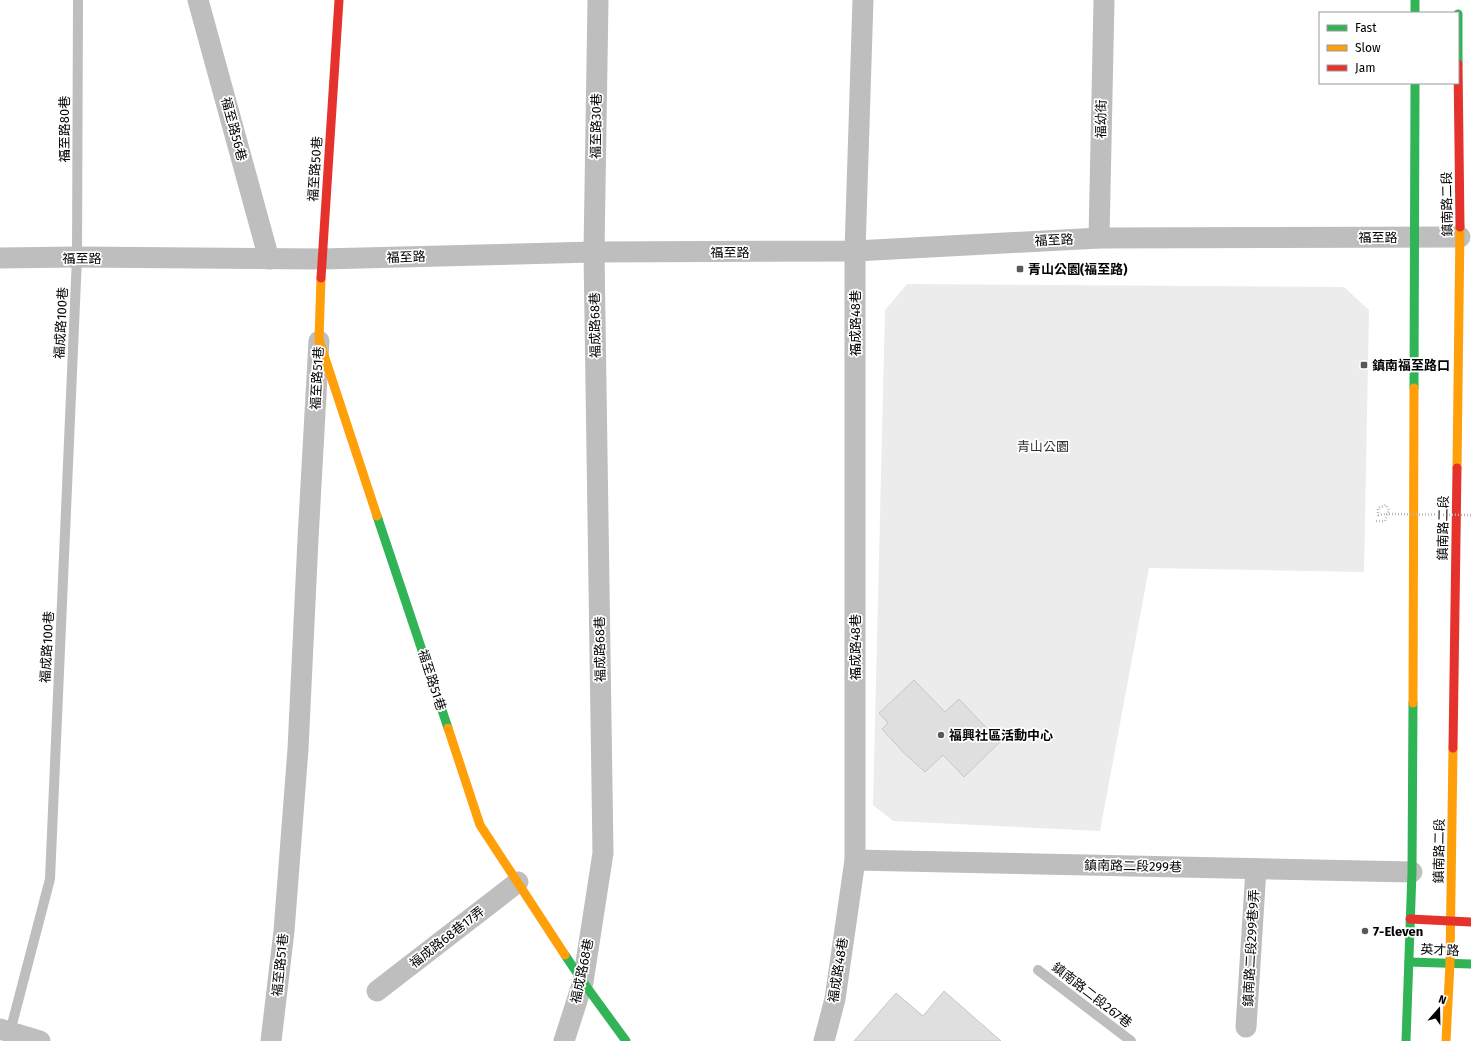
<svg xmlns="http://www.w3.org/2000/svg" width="1471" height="1041" viewBox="0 0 1471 1041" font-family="'Fira Sans','Noto Sans TC',sans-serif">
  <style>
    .green { fill: #ececec }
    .building { fill: #dfdfdf; stroke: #c7c7c7 }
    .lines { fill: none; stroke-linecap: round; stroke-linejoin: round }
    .path { stroke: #b9b9b9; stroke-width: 2.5; stroke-dasharray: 1 2; stroke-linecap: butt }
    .lane { stroke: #bebebe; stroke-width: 10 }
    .street { stroke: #bebebe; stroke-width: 21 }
    .fast { stroke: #30b455; stroke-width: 9 }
    .slow { stroke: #ff9f0a; stroke-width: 9 }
    .jam { stroke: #e5322d; stroke-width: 9 }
    .path-bridge { stroke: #b9b9b9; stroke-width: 2.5; stroke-dasharray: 1 2; stroke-linecap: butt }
    .poi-dot { fill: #595959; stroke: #fff; stroke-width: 1.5 }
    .labels { text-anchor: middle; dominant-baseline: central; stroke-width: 3.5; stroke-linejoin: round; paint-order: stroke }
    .street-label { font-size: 13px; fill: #000; stroke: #fff }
    .poi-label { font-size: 13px; font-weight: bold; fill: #000; stroke: #fff; text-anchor: start }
    .park-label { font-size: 13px; fill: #333; stroke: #fff }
  </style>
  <rect width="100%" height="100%" fill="#fff"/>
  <polygon class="green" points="907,284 1344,287 1369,310 1364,572 1149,568 1100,831 893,821 873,805 885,310"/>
  <g class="building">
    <polygon points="914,680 945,712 959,699 1000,742 964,777 943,755 925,772 904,753 882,729 888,723 879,713"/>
    <polygon points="944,991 1001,1041 854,1041 896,993 923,1016"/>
  </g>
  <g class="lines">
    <polyline class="path" points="1376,521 1385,521 1389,510 1386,505 1378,508 1378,515 1386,514"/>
    <g class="lane">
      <polyline points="1038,970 1131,1041"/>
      <polyline points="10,1032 50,879 77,257 78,0"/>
    </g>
    <g class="street">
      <polyline points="198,0 269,259"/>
      <polyline points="1099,238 1104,0"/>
      <polyline points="0,258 77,257 322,259 594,252 855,251 1099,238 1460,237"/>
      <polyline points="855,860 1412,872"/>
      <polyline points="377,991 518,882"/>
      <polyline points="1246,1027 1256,869"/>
      <polyline points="0,1029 40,1041"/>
      <polyline points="271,1041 284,931 298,749 308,539 319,341"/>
      <polyline points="564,1041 583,982 603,853 594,252 598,0"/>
      <polyline points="824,1041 835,999 855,860 855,251 863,0"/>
    </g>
    <g class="fast">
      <polyline points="1415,0 1415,13"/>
      <polyline points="1458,14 1458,64"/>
      <polyline points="1414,388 1415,83"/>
      <polyline points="377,516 448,728"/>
      <polyline points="565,955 583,982 626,1041"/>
      <polyline points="1409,962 1471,964"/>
      <polyline points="1406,1041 1412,872 1413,703"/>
    </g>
    <g class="slow">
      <polyline points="321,278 319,340 377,516"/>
      <polyline points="1457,468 1460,227"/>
      <polyline points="1413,703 1414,388"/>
      <polyline points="448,728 480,825 565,955"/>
      <polyline points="1446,1041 1450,963 1453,748"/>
    </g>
    <g class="jam">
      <polyline points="1458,64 1460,227"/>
      <polyline points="321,278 339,0"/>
      <polyline points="1453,748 1457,468"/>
      <polyline points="1410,919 1471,922"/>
    </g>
    <polyline class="path-bridge" points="1386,514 1471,515"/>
  </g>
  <g class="poi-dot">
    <rect x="1016" y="265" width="8" height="8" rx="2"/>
    <rect x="1360" y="361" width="8" height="8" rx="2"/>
    <circle cx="941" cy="735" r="4"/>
    <circle cx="1365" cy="931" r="4"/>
  </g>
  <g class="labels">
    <g class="street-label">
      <text transform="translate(1101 119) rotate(-89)">福幼街</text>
      <text transform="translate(596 126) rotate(-89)">福至路30巷</text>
      <text transform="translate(64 129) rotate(-90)">福至路80巷</text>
      <text transform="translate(234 129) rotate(75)">福至路56巷</text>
      <text transform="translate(315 169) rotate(-86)">福至路50巷</text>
      <text transform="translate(1447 204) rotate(-91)">鎮南路二段</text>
      <text x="1378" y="237">福至路</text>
      <text transform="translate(1054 240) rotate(-3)">福至路</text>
      <text x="730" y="252">福至路</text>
      <text transform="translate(406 257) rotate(-2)">福至路</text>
      <text x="82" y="258">福至路</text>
      <text transform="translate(61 323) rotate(-87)">福成路100巷</text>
      <text transform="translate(855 323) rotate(-90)">福成路48巷</text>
      <text transform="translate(595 325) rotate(-91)">福成路68巷</text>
      <text transform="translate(317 378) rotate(-87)">福至路51巷</text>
      <text transform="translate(1443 528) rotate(-89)">鎮南路二段</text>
      <text transform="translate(47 647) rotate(-87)">福成路100巷</text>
      <text transform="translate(855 647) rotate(-90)">福成路48巷</text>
      <text transform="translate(600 649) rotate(-91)">福成路68巷</text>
      <text transform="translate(432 680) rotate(72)">福至路51巷</text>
      <text transform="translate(1439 851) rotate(-89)">鎮南路二段</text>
      <text transform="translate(1133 866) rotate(1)">鎮南路二段299巷</text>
      <text transform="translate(447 937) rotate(-38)">福成路68巷17弄</text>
      <text transform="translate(1251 948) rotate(-87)">鎮南路二段299巷9弄</text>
      <text transform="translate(1440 950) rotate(2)">英才路</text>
      <text transform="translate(280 965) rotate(-84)">福至路51巷</text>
      <text transform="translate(838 970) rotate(-81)">福成路48巷</text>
      <text transform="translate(582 971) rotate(-78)">福成路68巷</text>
      <text transform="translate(1092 995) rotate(38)">鎮南路二段267巷</text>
    </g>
    <g class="poi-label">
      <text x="1028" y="269">青山公園(福至路)</text>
      <text x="1372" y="365">鎮南福至路口</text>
      <text x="949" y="735">福興社區活動中心</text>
      <text x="1373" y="931">7-Eleven</text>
    </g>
    <g class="park-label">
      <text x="1043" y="446">青山公園</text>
    </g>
  </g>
  <rect x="1319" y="12" width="140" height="72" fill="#ffffff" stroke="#999999"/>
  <rect x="1327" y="25" width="20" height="6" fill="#30b455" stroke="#999999"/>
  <text x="1355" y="32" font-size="12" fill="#000000">Fast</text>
  <rect x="1327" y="45" width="20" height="6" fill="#ff9f0a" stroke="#999999"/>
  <text x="1355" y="52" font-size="12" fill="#000000">Slow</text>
  <rect x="1327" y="65" width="20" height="6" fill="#e5322d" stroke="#999999"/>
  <text x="1355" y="72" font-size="12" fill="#000000">Jam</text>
  <g transform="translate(1439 1009) rotate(20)" stroke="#ffffff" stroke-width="3" paint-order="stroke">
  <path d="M0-3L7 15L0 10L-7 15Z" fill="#000000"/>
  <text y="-6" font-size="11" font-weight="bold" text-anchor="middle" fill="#000000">N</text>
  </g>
</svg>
